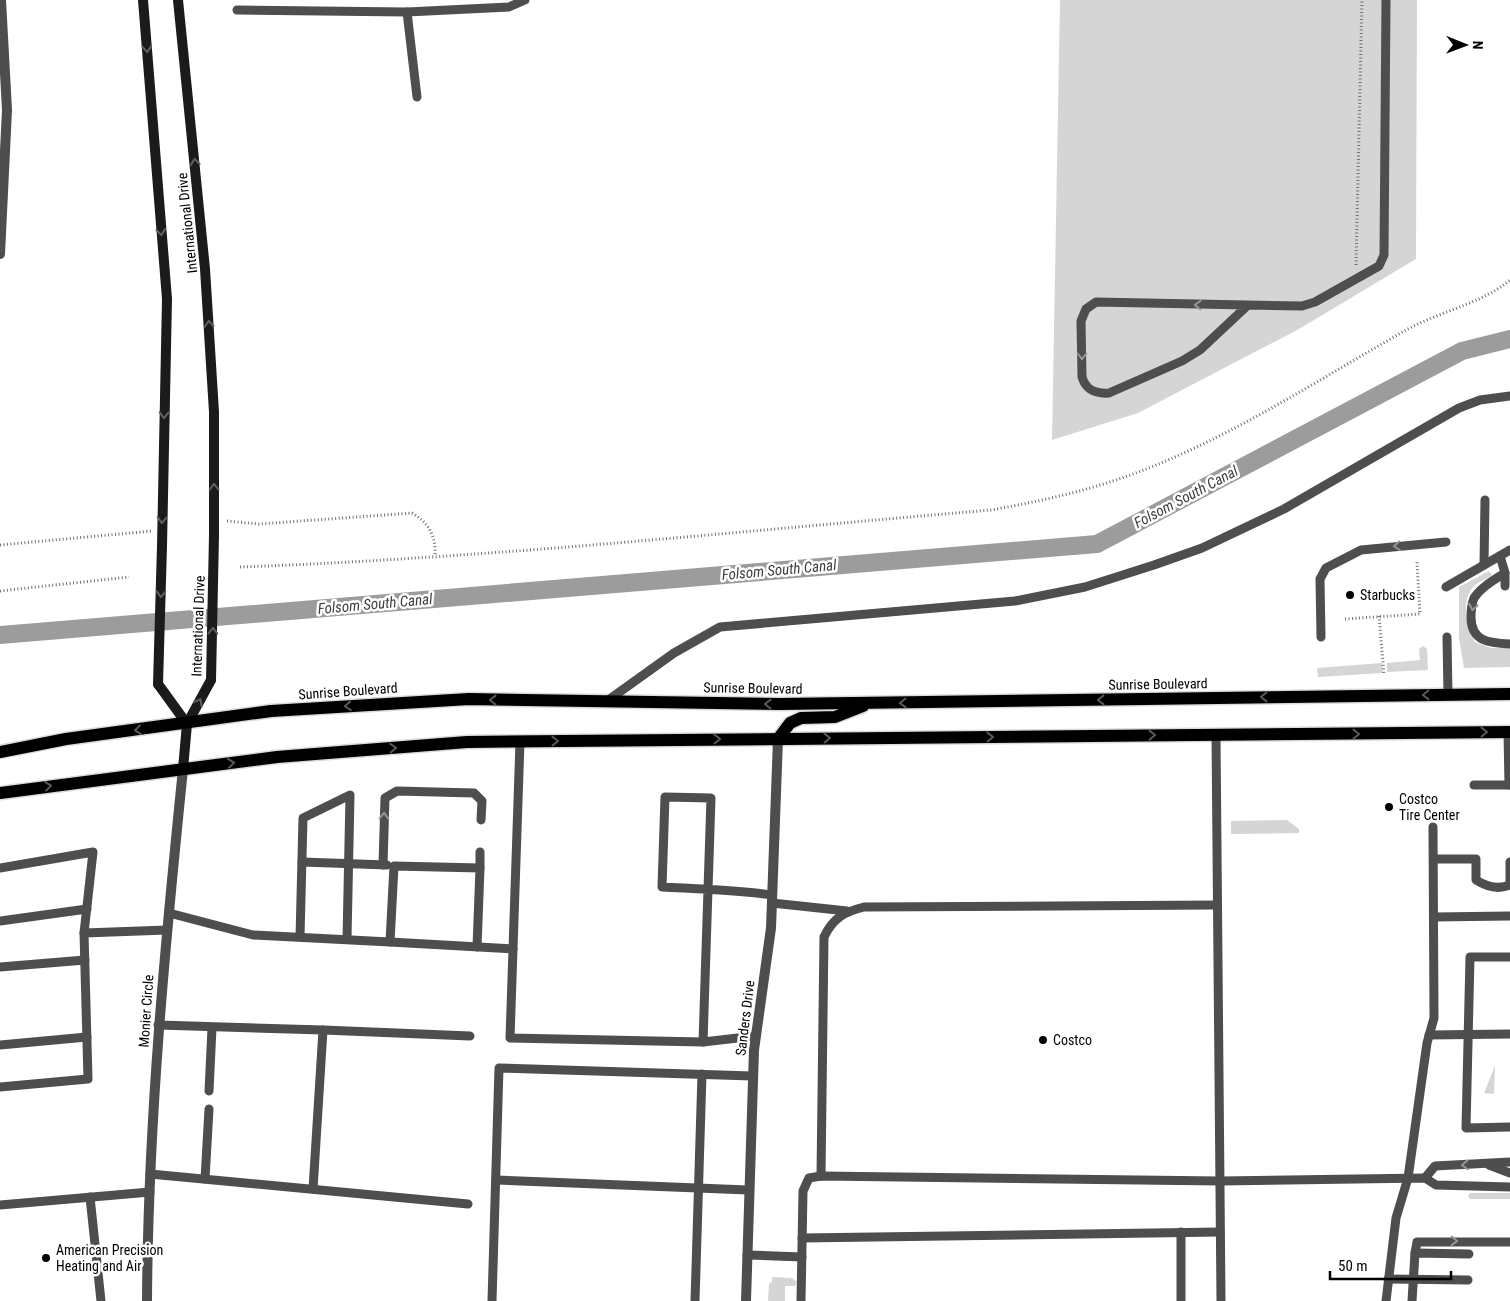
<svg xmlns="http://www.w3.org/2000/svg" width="1510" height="1301" viewBox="0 0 1510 1301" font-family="'Roboto Condensed',sans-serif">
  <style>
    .green { fill: #d5d5d5 }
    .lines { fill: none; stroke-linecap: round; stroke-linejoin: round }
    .canal { stroke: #9c9c9c; stroke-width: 18 }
    .primary-casing { stroke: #dbdbdb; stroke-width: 15 }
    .path { stroke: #707070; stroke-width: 3; stroke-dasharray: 1 2.5; stroke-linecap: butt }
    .lane { stroke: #4e4e4e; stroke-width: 9 }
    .street { stroke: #4e4e4e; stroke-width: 10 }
    .secondary { stroke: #1b1b1b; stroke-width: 10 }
    .primary { stroke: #000; stroke-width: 12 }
    .secondary-bridge { stroke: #1b1b1b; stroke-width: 10 }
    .oneway { stroke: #5f5f5f }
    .oneway2 { stroke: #959595 }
    .oneway3 { stroke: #595959 }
    .poi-dot { fill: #000; stroke: #fff; stroke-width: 2 }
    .labels { text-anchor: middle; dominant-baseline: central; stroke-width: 5; stroke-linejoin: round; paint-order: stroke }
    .street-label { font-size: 14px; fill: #000; stroke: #fff }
    .poi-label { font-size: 14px; fill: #000; stroke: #fff; text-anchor: start }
    .water-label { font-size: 15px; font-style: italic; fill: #3d3d3d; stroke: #fff }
  </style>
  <rect width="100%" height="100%" fill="#fff"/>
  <g class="green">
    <polygon points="1060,0 1417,0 1416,259 1299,329 1138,413 1052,440"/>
    <path d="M1489,571L1492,575C1487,579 1480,581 1475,585C1460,599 1466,626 1475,642L1491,648H1510V667L1464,668L1459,638V587Z"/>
    <polygon points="1423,646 1427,649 1428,670 1387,672 1387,663 1420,660 1419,649"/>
    <polygon points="1382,663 1383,673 1318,677 1317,668"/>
    <polygon points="1287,820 1299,829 1299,833 1231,834 1231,821"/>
    <polygon points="1495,1066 1494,1094 1484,1093"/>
    <polygon points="1470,1193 1510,1193 1510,1199 1470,1199 1468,1196"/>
    <polygon points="772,1277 792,1278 797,1282 795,1286 785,1286 785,1301 768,1301 769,1284 772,1282"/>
  </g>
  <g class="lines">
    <polyline class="canal" points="0,635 1097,544 1462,351 1510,339"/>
    <g class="primary-casing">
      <g id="primary">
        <polyline points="778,739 790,723 801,718 835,717 863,706"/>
        <polyline points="0,752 66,739 271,711 469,699 779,704 1510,694"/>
        <polyline points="0,793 277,757 467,742 1510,732"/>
      </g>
    </g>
    <g class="path">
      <polyline points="1356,265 1362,0"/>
      <path d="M227,521L259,524L412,513C429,523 436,536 435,556"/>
      <polyline points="0,545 152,531"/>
      <path d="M240,567C491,558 741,531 991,510C1042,501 1092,490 1141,471C1235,435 1321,378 1408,329C1441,311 1481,304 1510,280"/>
      <polyline points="0,591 129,577"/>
      <polyline points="1379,616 1384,674"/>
      <polyline points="1345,619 1420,614 1417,562"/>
    </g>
    <g class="lane">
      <polyline points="237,10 407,12 509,7 525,0"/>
      <polyline points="407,12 417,97"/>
      <path d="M1247,306L1200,350L1182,361L1109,393C1095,394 1086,390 1082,377L1081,321L1086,309L1096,302L1302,306L1315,302L1379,266L1384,255L1386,0"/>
      <polyline points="1500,556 1505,573 1505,586"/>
      <polyline points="1484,565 1485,500"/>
      <path d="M1505,573C1494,580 1481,587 1474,598C1472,603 1471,612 1471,617C1471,642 1490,643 1510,644"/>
      <polyline points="1446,587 1510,550"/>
      <polyline points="1321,637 1320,579 1326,568 1361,550 1446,542"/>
      <polyline points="1447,637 1448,695"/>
      <polyline points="607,701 674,653 720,627 1015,601 1085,587 1154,565 1202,548 1284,509 1459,408 1480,400 1510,396"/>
      <polyline points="1508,732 1509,785"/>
      <polyline points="1216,735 1221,1301"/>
      <path d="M520,742L510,1038L703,1042L711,798L665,797L662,887C699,889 736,890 772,895"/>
      <polyline points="1474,785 1510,785"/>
      <path d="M1434,859H1476V880C1487,887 1498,890 1510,885V862"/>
      <polyline points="302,862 387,865"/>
      <polyline points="383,865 385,798 397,791 474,793 482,801 481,820"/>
      <polyline points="0,868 93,852 84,933 88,1079 0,1087"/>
      <polyline points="480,868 480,852"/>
      <polyline points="772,903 847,911"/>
      <polyline points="169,913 253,935 390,942 394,866 480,868 477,947"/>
      <polyline points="1434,917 1510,916"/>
      <polyline points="0,921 87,909"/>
      <polyline points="84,933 167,930"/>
      <polyline points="300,937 303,818 350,795 347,939"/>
      <polyline points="390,942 513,949"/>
      <polyline points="1510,957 1470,957 1466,1128 1510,1127"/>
      <polyline points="0,967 85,960"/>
      <polyline points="158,1025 323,1030 313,1189"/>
      <polyline points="323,1030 470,1036"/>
      <polyline points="1429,1035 1510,1034"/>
      <polyline points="703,1042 755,1036"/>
      <polyline points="0,1045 87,1037"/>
      <polyline points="209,1091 212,1028"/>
      <polyline points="1489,1165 1510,1173"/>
      <polyline points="150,1174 468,1204"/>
      <path d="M821,1176L824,937C833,918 844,912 864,907L1217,905"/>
      <polyline points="1425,1178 1435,1166 1510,1162"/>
      <polyline points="205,1179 209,1109"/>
      <polyline points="496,1180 748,1190"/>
      <polyline points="90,1197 101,1301"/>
      <polyline points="0,1205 150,1192"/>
      <polyline points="802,1238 1220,1232"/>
      <polyline points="1415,1253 1417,1242 1510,1242"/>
      <polyline points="747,1255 802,1257"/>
      <polyline points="1388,1279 1468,1280"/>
      <polyline points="492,1301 499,1068 752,1076"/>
      <polyline points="695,1301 702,1074"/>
      <polyline points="801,1301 803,1191 809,1178 821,1176 1220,1181 1425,1178 1436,1185 1510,1187"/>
      <polyline points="1181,1301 1181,1232"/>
      <polyline points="1386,1301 1396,1218 1408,1178 1427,1043 1434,1018 1433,827"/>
      <polyline points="1412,1301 1415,1253 1469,1254"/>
    </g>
    <g class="street">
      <polyline points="0,254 7,110 1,0"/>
      <path d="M147,1301C148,1123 165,946 183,769"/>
      <polyline points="746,1301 754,1050 771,928 778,739"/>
    </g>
    <g class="secondary">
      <polyline points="143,0 167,299 162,546"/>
      <polyline points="178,0 205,269 214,412 214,535"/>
      <polyline points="158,684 187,724"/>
      <polyline points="183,769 187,724 211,680"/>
    </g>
    <use href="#primary" class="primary"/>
    <g class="secondary-bridge">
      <polyline points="211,680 214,535"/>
      <polyline points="158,684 162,546"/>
    </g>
  </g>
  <defs><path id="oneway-chevron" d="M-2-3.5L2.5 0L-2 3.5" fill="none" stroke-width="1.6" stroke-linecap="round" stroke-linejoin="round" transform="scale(1.25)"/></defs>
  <g class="oneway">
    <use href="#oneway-chevron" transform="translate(147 49) rotate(85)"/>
    <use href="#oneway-chevron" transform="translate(195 162) rotate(-96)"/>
    <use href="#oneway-chevron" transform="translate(161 232) rotate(85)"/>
    <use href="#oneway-chevron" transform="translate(209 324) rotate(-93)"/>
    <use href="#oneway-chevron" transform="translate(164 415) rotate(91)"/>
    <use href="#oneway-chevron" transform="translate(214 487) rotate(-91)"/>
    <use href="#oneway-chevron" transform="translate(162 520) rotate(91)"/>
    <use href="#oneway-chevron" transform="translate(161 594) rotate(92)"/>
    <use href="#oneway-chevron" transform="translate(213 631) rotate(-89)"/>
    <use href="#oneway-chevron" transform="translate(199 702) rotate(-61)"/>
  </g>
  <g class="oneway2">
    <use href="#oneway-chevron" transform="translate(1198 305) rotate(-178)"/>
    <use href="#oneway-chevron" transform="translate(1082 356) rotate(90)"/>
    <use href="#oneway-chevron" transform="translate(1397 546) rotate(175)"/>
    <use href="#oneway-chevron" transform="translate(1473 607) rotate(100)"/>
    <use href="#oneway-chevron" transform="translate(384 816) rotate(-88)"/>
    <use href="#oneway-chevron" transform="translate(1465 1165) rotate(177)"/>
    <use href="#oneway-chevron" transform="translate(1454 1241) rotate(1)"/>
  </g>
  <g class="oneway3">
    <use href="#oneway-chevron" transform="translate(1426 695) rotate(179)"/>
    <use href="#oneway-chevron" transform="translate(1264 697) rotate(179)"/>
    <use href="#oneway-chevron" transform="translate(493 700) rotate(-179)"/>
    <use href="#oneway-chevron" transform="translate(1101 700) rotate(179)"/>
    <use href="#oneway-chevron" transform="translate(903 703) rotate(179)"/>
    <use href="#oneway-chevron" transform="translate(768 704) rotate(-179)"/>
    <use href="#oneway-chevron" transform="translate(348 706) rotate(176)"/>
    <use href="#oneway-chevron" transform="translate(138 730) rotate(173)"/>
    <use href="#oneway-chevron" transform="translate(1484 732) rotate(-1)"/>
    <use href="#oneway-chevron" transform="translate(1356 734) rotate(-1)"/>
    <use href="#oneway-chevron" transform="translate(1152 735) rotate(-1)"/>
    <use href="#oneway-chevron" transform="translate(990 737) rotate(-1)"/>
    <use href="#oneway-chevron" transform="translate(827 738) rotate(-1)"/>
    <use href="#oneway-chevron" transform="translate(717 739) rotate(-1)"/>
    <use href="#oneway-chevron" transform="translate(555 741) rotate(-1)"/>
    <use href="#oneway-chevron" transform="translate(393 748) rotate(-4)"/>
    <use href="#oneway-chevron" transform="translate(231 763) rotate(-7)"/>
    <use href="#oneway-chevron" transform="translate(48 786) rotate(-7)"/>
  </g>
  <g class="poi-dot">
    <circle cx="1350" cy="595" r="5"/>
    <circle cx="1389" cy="807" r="5"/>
    <circle cx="1043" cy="1040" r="5"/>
    <circle cx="46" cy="1258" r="5"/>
  </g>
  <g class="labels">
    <g class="street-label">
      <text transform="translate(187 223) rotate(-96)">International Drive</text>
      <text transform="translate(198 626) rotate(-88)">International Drive</text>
      <text transform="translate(1158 684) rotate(-1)">Sunrise Boulevard</text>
      <text transform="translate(753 688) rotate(1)">Sunrise Boulevard</text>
      <text transform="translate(348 691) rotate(-4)">Sunrise Boulevard</text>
      <text transform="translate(146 1011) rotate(-86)">Monier Circle</text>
      <text transform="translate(745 1018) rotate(-83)">Sanders Drive</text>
    </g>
    <g class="poi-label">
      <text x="1360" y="595">Starbucks</text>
      <text x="1399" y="799">Costco<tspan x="1399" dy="16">Tire Center</tspan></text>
      <text x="1053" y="1040">Costco</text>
      <text x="56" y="1250">American Precision<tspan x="56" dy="16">Heating and Air</tspan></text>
    </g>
    <g class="water-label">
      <text transform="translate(1186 497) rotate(-28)">Folsom South Canal</text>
      <text transform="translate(779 570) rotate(-5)">Folsom South Canal</text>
      <text transform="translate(375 604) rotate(-5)">Folsom South Canal</text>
    </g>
  </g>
  <g transform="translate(1465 45) rotate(91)" stroke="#ffffff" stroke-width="4" paint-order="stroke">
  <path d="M0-4L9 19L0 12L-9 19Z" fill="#000000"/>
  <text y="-8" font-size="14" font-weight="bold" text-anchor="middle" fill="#000000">N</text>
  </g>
  <path d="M1330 1271v8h121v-8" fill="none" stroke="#000000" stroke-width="2.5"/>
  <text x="1338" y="1271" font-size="15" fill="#000000" stroke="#ffffff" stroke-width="4" paint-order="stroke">50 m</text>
</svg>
